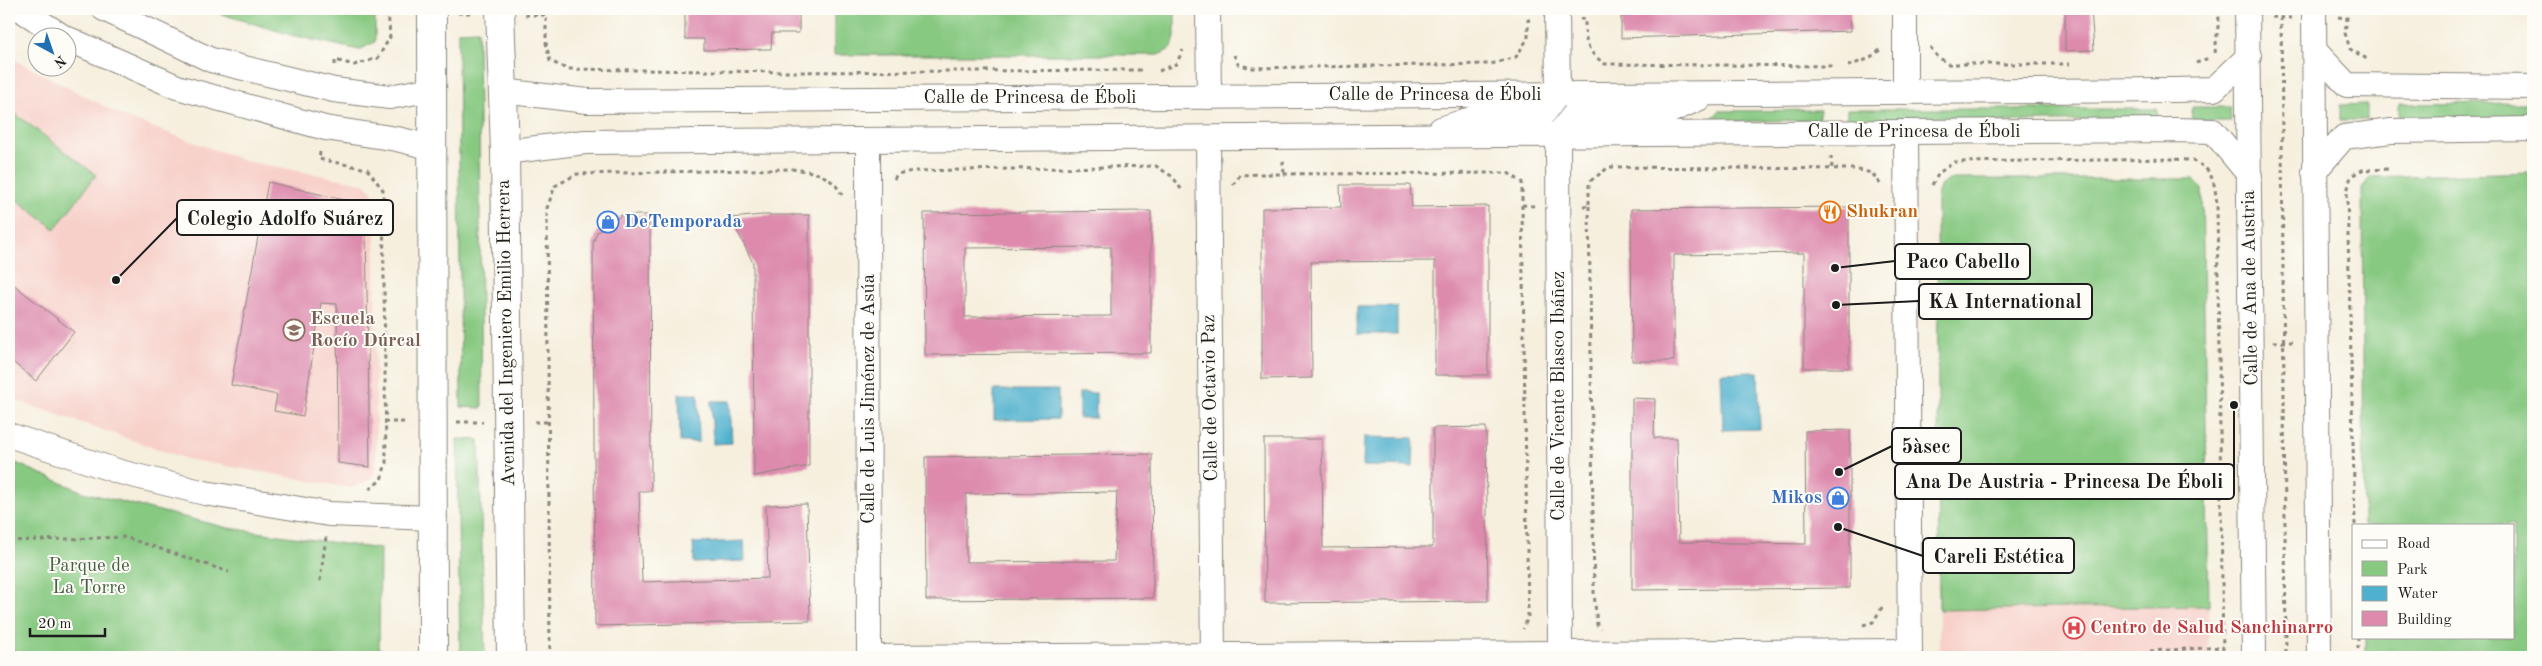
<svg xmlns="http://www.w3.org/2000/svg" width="2542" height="666" viewBox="0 0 2542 666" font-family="'Old Standard TT',serif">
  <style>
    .built { fill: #f7d0c9 }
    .green { fill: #88c982; stroke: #52724f }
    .water { fill: #4fb1ce; stroke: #366675 }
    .building { fill: #dd8aad; fill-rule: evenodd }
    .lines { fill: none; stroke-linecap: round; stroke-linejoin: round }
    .minor-casing { stroke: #89867d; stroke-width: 26 }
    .tertiary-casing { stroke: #89867d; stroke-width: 30 }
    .path { stroke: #89867d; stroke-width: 3; stroke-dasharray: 4 4; stroke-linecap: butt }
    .minor { stroke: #fff; stroke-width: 24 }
    .tertiary { stroke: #fff; stroke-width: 28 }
    .labels { text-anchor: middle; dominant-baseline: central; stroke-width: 4; stroke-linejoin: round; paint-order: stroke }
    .street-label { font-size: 19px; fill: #1c1c1c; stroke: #fdfcf7 }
    .food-label { font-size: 19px; font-weight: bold; fill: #c56008; stroke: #fdfcf7; text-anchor: start }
    .shop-label { font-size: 19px; font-weight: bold; fill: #366cbe; stroke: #fdfcf7; text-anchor: start }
    .education-label { font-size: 19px; font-weight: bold; fill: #785e54; stroke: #fdfcf7; text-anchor: start }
    .park-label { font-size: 19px; fill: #476145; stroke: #fdfcf7 }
    .health-label { font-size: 19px; font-weight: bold; fill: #be3a42; stroke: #fdfcf7; text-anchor: start }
    .leader { fill: none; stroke: #1c1c1c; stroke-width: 2 }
    .callout-dot { fill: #1c1c1c; stroke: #fdfcf7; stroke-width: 2 }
    .callout { fill: #fdfcf7; stroke: #1c1c1c; stroke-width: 2 }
    .callout-label { font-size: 20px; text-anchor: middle; font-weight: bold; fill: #1c1c1c }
  </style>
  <rect width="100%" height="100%" fill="#fdfcf7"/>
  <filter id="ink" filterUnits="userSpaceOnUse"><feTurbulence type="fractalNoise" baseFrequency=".02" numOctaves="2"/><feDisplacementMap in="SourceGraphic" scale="10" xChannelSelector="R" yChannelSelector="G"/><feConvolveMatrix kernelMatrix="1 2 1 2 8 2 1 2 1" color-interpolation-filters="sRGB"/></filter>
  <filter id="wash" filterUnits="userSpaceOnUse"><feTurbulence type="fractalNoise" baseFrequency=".0096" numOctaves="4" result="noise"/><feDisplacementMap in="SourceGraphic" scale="20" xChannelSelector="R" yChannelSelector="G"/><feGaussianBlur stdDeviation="1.12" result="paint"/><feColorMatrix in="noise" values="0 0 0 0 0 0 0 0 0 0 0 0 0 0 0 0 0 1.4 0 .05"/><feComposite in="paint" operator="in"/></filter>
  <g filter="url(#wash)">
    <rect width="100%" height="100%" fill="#f6efde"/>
    <g class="built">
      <polygon points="9,57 127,118 246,161 366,184 372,191 375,200 376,465 373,476 365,482 351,488 187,459 9,398"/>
      <polygon points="2209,606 2208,657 1939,657 1939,610"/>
    </g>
    <g class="green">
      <polygon points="205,9 375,9 375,42 359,50 291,35"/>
      <polygon points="834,9 1175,9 1175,37 1172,48 1159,55 834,55"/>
      <polygon points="478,30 482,408 461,407 458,31"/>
      <polygon points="2533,103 2533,118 2399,120 2399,104"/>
      <polygon points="2367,104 2367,120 2340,120 2340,105"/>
      <polygon points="2192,107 2230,107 2231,121 2193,121"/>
      <polygon points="9,109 96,175 55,229 9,194"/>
      <polygon points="1847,109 2157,109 2158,120 1847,123"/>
      <polygon points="1820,110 1818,120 1708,122 1719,111"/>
      <polygon points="2533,172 2533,657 2365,657 2365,637 2513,637 2513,525 2364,525 2362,189 2370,177"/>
      <polygon points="1952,179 2193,179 2202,189 2209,606 1939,610 1937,196 1941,184"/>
      <polygon points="457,439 479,440 485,657 460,657"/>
      <polygon points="9,460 83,492 228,528 380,549 379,657 9,657"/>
    </g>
    <g class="water">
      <rect x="1357" y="307" width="40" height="27"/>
      <polygon points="1758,372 1760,429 1723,430 1721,373"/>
      <polygon points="994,390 1058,390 1058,419 994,420"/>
      <rect x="1079" y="393" width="17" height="25"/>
      <polygon points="679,394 698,394 699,442 680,442"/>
      <polygon points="711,401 730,401 732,443 713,444"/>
      <polygon points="1364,437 1414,438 1413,467 1363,466"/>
      <polygon points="744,541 745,561 694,563 693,543"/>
    </g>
    <g id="blocks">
      <g class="building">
        <polygon points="685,9 799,9 799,33 772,33 771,49 704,50 704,39 685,39"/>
        <polygon points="1621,9 1850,9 1851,31 1621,38"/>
        <polygon points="2065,9 2091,9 2094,50 2065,51"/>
        <polygon points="268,182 357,203 356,229 366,231 370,467 338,463 337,304 321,303 303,416 274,411 277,395 231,385"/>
        <polygon points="1340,185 1410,185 1412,207 1488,206 1488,375 1435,375 1435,261 1311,262 1312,378 1262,379 1262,208 1341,207"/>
        <polygon points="1849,207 1849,368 1804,368 1804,253 1674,255 1674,361 1632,361 1631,209"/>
        <path d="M1151,211V353L925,355L924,213ZM1111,247V316L965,317V248Z"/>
        <polygon points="622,215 650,215 651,491 639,491 642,582 768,578 766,505 807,504 810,621 595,626 593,243 597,232"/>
        <polygon points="762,215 809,215 809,466 754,476 753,263 731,218"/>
        <polygon points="9,281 74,332 36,381 9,359"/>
        <polygon points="1632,398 1655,399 1654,438 1677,438 1679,542 1806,544 1805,431 1850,430 1850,588 1632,590"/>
        <polygon points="1486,427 1488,601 1265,603 1264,439 1322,439 1323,548 1433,547 1433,428"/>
        <path d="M1152,454L1153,598L926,600L925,457ZM1117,492L1114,561L966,562V494Z"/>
      </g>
    </g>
  </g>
  <g filter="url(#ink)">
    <use href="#blocks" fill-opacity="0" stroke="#89867d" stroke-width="1"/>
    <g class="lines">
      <g class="minor-casing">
        <g id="minor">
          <polyline points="20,9 65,38"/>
          <polyline points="104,9 211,60 334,90 390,97 432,89"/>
          <polyline points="1208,9 1209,97"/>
          <polyline points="1905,9 1905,92"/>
          <polyline points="2247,9 2254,657"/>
          <polyline points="2314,9 2319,657"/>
          <polyline points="68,39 177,87 325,128 397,139 434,148"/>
          <polyline points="2316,52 2347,85 2533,87"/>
          <polyline points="502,91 587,101 2175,90 2214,89 2249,56"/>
          <polyline points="1441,129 1474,118 1541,117 1558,94 1557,9"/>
          <polyline points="1906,133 1910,657"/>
          <polyline points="1208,138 1213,657"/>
          <polyline points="868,140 869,657"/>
          <polyline points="505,152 585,142 2175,130 2213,131 2250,176"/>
          <polyline points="2314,172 2344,137 2391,131 2533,129"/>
          <polyline points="9,435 120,472 205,493 329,514 432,518"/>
          <polyline points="869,657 1910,651"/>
          <polyline points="1560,657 1558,135 1576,112 1668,112 1700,98"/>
        </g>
      </g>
      <g class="tertiary-casing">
        <g id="tertiary">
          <polyline points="432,9 433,657"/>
          <polyline points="500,9 505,152 511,657"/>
        </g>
      </g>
      <g class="path">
        <polyline points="388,9 407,10"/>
        <polyline points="546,9 546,15"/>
        <polyline points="2218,9 2219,18"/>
        <polyline points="2281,9 2286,657"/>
        <polyline points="2346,9 2347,18"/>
        <polyline points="458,13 474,13"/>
        <polyline points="525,15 546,15 546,43 550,61 567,69 786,72 1143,70"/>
        <polyline points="2272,17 2291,18"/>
        <polyline points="2338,17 2347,18 2345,33 2350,49 2367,59"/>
        <path d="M1580,19H1585C1585,42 1585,50 1605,64L1832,66"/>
        <polyline points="1930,47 1937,56 1948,64 2070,64"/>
        <polyline points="2215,53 2219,18 2223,18"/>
        <polyline points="1234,55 1238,64 1251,68 1491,64 1516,57 1528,38 1528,20 1534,20"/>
        <polyline points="2196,63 2209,58"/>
        <polyline points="335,65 335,60 354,65 378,58 390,37 388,9"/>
        <polyline points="1848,66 1868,59 1880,50"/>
        <polyline points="1159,71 1176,64 1183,50"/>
        <polyline points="320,152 319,159 367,169 383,190 386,463 381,480 367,491"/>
        <polyline points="1831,156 1832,168"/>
        <path d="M2176,159C2181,160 2189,159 2195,162C2214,169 2215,187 2217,205L2223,657"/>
        <polyline points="1283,161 1284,173"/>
        <polyline points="894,179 897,174 913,171 1156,166 1173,177 1183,192"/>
        <polyline points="1233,185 1240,175 1261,174 1508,173 1522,182 1522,205 1535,206"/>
        <polyline points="1932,185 1939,173 1954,162 2176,159"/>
        <polyline points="1522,205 1528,617 1523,629"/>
        <polyline points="1583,206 1589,206 1589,182 1609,167 1854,169 1872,173 1881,185"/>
        <polyline points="1589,206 1594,592 1597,625 1601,628"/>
        <polyline points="2273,342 2292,342"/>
        <polyline points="384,422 406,422"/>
        <polyline points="457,422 483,422"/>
        <polyline points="535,422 548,422"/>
        <polyline points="2355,525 2347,192 2351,176 2362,170 2391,169"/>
        <polyline points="9,541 125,537 229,572"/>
        <polyline points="320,581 326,537"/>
        <polyline points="1863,625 1873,622 1884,604"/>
        <polyline points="2358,637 2358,657"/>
        <polyline points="9,645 22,657"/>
        <polyline points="2150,651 2223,647"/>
        <path d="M550,657L547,208L555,186L577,174L791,169C813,171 831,174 842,195"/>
      </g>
      <use href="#minor" class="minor"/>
      <use href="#tertiary" class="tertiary"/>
    </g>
  </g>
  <defs>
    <g id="restaurant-ring" transform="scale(1.125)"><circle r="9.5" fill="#fdfcf7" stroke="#e8710a" stroke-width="1.5"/><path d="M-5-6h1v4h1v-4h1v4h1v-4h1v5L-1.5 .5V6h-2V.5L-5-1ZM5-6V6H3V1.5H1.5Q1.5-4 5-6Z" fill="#e8710a"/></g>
    <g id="shop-ring" transform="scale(1.125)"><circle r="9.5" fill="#fdfcf7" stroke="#3f7fe0" stroke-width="1.5"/><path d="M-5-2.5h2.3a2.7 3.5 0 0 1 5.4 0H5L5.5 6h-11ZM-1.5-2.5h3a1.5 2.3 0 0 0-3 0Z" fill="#3f7fe0"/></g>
    <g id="school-ring" transform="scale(1.125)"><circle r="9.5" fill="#fdfcf7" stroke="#8d6e63" stroke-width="1.5"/><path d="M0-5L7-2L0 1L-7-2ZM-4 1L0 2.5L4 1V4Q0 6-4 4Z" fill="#8d6e63"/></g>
    <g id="hospital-ring" transform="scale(1.125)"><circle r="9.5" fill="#fdfcf7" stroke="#e0444e" stroke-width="1.5"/><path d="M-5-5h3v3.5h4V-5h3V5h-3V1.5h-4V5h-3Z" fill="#e0444e"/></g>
  </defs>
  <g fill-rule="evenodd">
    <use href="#restaurant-ring" x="1830" y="212"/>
    <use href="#shop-ring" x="608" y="222"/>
    <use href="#school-ring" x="294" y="330"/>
    <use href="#shop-ring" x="1838" y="498"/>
    <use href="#hospital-ring" x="2074" y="628"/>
  </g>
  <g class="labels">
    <g class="street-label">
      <text x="1435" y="95">Calle de Princesa de Éboli</text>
      <text x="1030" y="98">Calle de Princesa de Éboli</text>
      <text x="1914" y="132">Calle de Princesa de Éboli</text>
      <text transform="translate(2251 288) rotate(-91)">Calle de Ana de Austria</text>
      <text transform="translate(507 333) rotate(-91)">Avenida del Ingeniero Emilio Herrera</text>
      <text transform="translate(1559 396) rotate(-90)">Calle de Vicente Blasco Ibáñez</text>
      <text transform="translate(1211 398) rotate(-91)">Calle de Octavio Paz</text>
      <text transform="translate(869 399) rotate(-90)">Calle de Luis Jiménez de Asúa</text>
    </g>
    <g class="food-label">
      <text x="1846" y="212">Shukran</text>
    </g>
    <g class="shop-label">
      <text x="624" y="222">DeTemporada</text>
      <text x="1822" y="498" text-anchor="end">Mikos</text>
    </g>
    <g class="education-label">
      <text x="310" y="319">Escuela<tspan x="310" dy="22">Rocío Dúrcal</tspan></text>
    </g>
    <g class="park-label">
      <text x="89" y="566">Parque de<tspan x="89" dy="22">La Torre</tspan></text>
    </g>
    <g class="health-label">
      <text x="2090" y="628">Centro de Salud Sanchinarro</text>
    </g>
  </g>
  <path class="leader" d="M116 280L177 218M1835 268L1895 261M1836 305L1919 301M1839 472L1892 446M2234 405L2234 481M1838 527L1923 556"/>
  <g class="callout-dot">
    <circle cx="116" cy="280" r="5"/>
    <circle cx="1835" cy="268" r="5"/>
    <circle cx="1836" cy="305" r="5"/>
    <circle cx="1839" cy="472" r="5"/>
    <circle cx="2234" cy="405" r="5"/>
    <circle cx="1838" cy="527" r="5"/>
  </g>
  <g class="callout">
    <rect x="177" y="200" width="216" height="35" rx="5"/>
    <rect x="1895" y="244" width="135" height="35" rx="5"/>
    <rect x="1919" y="284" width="173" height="35" rx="5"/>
    <rect x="1892" y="428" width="69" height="35" rx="5"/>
    <rect x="1895" y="464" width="339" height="35" rx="5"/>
    <rect x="1923" y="538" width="151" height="35" rx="5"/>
  </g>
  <g class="callout-label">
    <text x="285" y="225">Colegio Adolfo Suárez</text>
    <text x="1963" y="268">Paco Cabello</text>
    <text x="2005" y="308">KA International</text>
    <text x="1926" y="453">5àsec</text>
    <text x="2064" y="488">Ana De Austria - Princesa De Éboli</text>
    <text x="1999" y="563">Careli Estética</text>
  </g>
  <rect width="2542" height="666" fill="none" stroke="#fdfcf7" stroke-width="30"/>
  <rect x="2352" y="524" width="162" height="115" fill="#fdfcf7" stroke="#a3a29f"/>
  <rect x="2362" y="540" width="25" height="8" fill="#ffffff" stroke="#a3a29f"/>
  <text x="2397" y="548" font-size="15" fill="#1c1c1c">Road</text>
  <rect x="2362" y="561" width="25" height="15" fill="#88c982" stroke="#a3a29f"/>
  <text x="2397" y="574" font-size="15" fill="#1c1c1c">Park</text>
  <rect x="2362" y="586" width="25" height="15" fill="#4fb1ce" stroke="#a3a29f"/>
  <text x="2397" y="598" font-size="15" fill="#1c1c1c">Water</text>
  <rect x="2362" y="611" width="25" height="15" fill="#dd8aad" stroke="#a3a29f"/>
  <text x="2397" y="624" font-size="15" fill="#1c1c1c">Building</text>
  <g transform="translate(52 52) rotate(140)"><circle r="24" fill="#fdfcf7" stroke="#a3a29f"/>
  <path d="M0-4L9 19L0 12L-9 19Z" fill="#1f6fb2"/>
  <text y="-8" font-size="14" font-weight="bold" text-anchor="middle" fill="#1c1c1c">N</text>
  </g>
  <path d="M30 628v8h75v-8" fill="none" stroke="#1c1c1c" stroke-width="2.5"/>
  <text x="38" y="628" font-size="15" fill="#1c1c1c" stroke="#fdfcf7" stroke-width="4" paint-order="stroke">20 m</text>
</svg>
